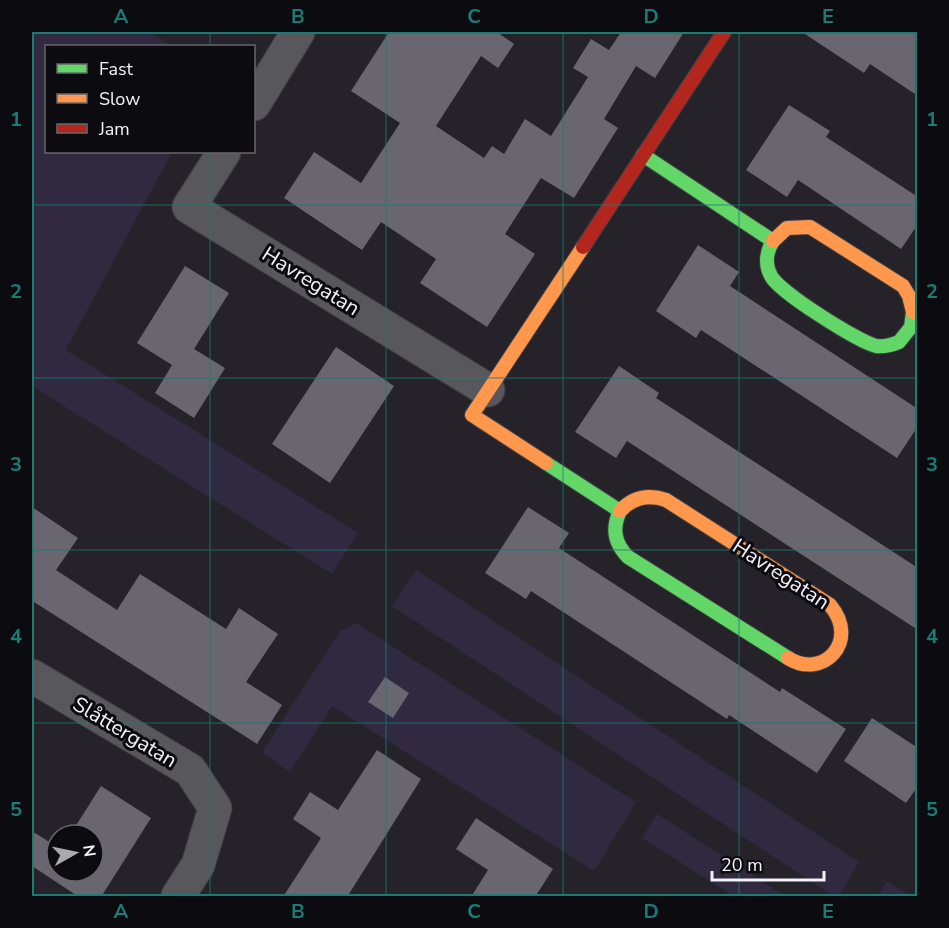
<svg xmlns="http://www.w3.org/2000/svg" width="949" height="928" viewBox="0 0 949 928" font-family="'Nunito Sans',sans-serif">
  <style>
    .green { fill: #30293f }
    .building { fill: #696670 }
    .lines { fill: none; stroke-linecap: round; stroke-linejoin: round }
    .street-casing { stroke: #3f3e43; stroke-width: 35 }
    .fast-casing { stroke: #3f3e43; stroke-width: 16 }
    .slow-casing { stroke: #3f3e43; stroke-width: 16 }
    .jam-casing { stroke: #3f3e43; stroke-width: 16 }
    .street { stroke: #58575b; stroke-width: 33 }
    .fast { stroke: #63d668; stroke-width: 14 }
    .slow { stroke: #ff974d; stroke-width: 14 }
    .jam { stroke: #b3261e; stroke-width: 14 }
    .grid { fill: none; stroke: #1a7c75; stroke-width: 1.5; stroke-opacity: 0.55 }
    .labels { text-anchor: middle; dominant-baseline: central; stroke-width: 6; stroke-linejoin: round; paint-order: stroke }
    .street-label { font-size: 21px; fill: #f3f1f9; stroke: #0c0b10 }
    .neatline { fill: none; stroke: #1a7c75; stroke-width: 2 }
    .grid-label { font-size: 20px; text-anchor: middle; font-weight: bold; fill: #1a7c75 }
  </style>
  <rect width="100%" height="100%" fill="#252329"/>
  <g class="green">
    <polygon points="32,32 149,32 172,46 46,46 46,152 172,152 66,350 358,533 332,574 32,386"/>
    <polygon points="416,570 859,862 839,896 833,896 392,606"/>
    <polygon points="356,623 636,802 594,871 332,706 290,772 262,752 340,631"/>
    <polygon points="657,814 785,896 733,896 642,838"/>
    <polygon points="887,881 911,896 877,896"/>
  </g>
  <g class="building">
    <polygon points="389,32 497,32 514,44 498,68 481,56 436,126 484,158 492,146 504,154 525,119 551,136 588,77 573,68 591,39 609,50 621,32 684,32 655,78 636,66 604,119 618,128 574,198 541,178 505,234 535,254 487,327 420,283 436,259 381,222 362,250 284,198 314,152 361,183 400,123 351,91"/>
    <polygon points="802,32 918,32 918,96 870,64 864,73"/>
    <polygon points="789,105 830,131 826,137 918,197 918,224 901,249 798,180 787,197 746,170"/>
    <polygon points="698,245 739,272 730,286 918,409 918,426 897,458 701,330 696,338 656,311"/>
    <polygon points="185,266 229,293 194,349 225,368 194,418 155,393 172,365 137,343"/>
    <polygon points="336,347 394,386 330,483 272,444"/>
    <polygon points="619,366 659,393 656,398 918,568 918,630 627,441 616,458 575,432"/>
    <polygon points="32,507 78,538 56,570 117,610 140,574 226,629 239,608 278,634 246,682 282,705 257,744 34,602 32,606"/>
    <polygon points="528,507 569,533 559,548 780,692 782,688 846,729 817,773 729,715 727,719 531,591 526,599 485,573"/>
    <polygon points="385,677 409,693 393,718 368,702"/>
    <polygon points="872,718 918,748 918,786 906,803 844,761"/>
    <polygon points="377,750 421,779 366,867 347,897 283,897 321,838 293,819 310,792 338,810"/>
    <polygon points="101,786 151,818 101,897 79,897 32,866 32,831 57,847 57,871 93,871 93,835 70,835"/>
    <polygon points="476,818 553,869 535,897 471,897 488,870 456,849"/>
  </g>
  <g class="lines">
    <g class="street-casing">
      <g id="street">
        <polyline points="254,104 298,32"/>
        <polyline points="224,152 189,207 488,390"/>
        <polyline points="32,676 190,770 215,808 198,865 178,896"/>
      </g>
    </g>
    <g class="fast-casing">
      <g id="fast">
        <path d="M643,155L773,241C766,252 765,265 771,276C779,292 859,342 876,346C884,347 892,345 899,342L911,327L913,312"/>
        <path d="M546,463L620,511C612,528 614,543 628,557L788,658"/>
      </g>
    </g>
    <g class="slow-casing">
      <g id="slow">
        <polyline points="773,241 787,228 810,227 903,286 909,296 913,312"/>
        <polyline points="546,463 472,415 583,247"/>
        <path d="M620,511C633,497 648,494 666,500L830,605C861,642 822,680 788,658"/>
      </g>
    </g>
    <g class="jam-casing">
      <polyline id="jam" points="583,247 724,32"/>
    </g>
    <use href="#street" class="street"/>
    <use href="#fast" class="fast"/>
    <use href="#slow" class="slow"/>
    <use href="#jam" class="jam"/>
  </g>
  <path class="grid" d="M210,32V46M386,32V896M563,32V896M739,32V896M210,152V896M32,205H918M32,378H918M32,550H918M32,723H918"/>
  <g class="labels">
    <g class="street-label">
      <text transform="translate(311 281) rotate(32)">Havregatan</text>
      <text transform="translate(781 574) rotate(33)">Havregatan</text>
      <text transform="translate(125 732) rotate(31)">Slåttergatan</text>
    </g>
  </g>
  <rect width="949" height="928" fill="none" stroke="#0c0b10" stroke-width="66"/>
  <rect x="45" y="45" width="210" height="108" fill="#0c0b10" stroke="#68676d" stroke-width="1.5"/>
  <rect x="57" y="64" width="30" height="9" fill="#63d668" stroke="#68676d" stroke-width="1.5"/>
  <text x="99" y="75" font-size="18" fill="#f3f1f9">Fast</text>
  <rect x="57" y="94" width="30" height="9" fill="#ff974d" stroke="#68676d" stroke-width="1.5"/>
  <text x="99" y="105" font-size="18" fill="#f3f1f9">Slow</text>
  <rect x="57" y="124" width="30" height="9" fill="#b3261e" stroke="#68676d" stroke-width="1.5"/>
  <text x="99" y="135" font-size="18" fill="#f3f1f9">Jam</text>
  <g transform="translate(75 853) rotate(81)"><circle r="28" fill="#0c0b10" stroke="#68676d" stroke-width="1.5"/>
  <path d="M0-4.5L10 22L0 15L-10 22Z" fill="#aba9b0"/>
  <text y="-9" font-size="16" font-weight="bold" text-anchor="middle" fill="#f3f1f9">N</text>
  </g>
  <path d="M712 871v9h112v-9" fill="none" stroke="#f3f1f9" stroke-width="3"/>
  <text x="721" y="871" font-size="18" fill="#f3f1f9" stroke="#0c0b10" stroke-width="4.5" paint-order="stroke">20 m</text>
  <rect x="33" y="33" width="883" height="862" class="neatline"/>
  <g class="grid-label">
    <text x="121" y="23">A</text>
    <text x="298" y="23">B</text>
    <text x="474" y="23">C</text>
    <text x="651" y="23">D</text>
    <text x="828" y="23">E</text>
    <text x="16" y="126">1</text>
    <text x="932" y="126">1</text>
    <text x="16" y="298">2</text>
    <text x="932" y="298">2</text>
    <text x="16" y="471">3</text>
    <text x="932" y="471">3</text>
    <text x="16" y="643">4</text>
    <text x="932" y="643">4</text>
    <text x="16" y="816">5</text>
    <text x="932" y="816">5</text>
    <text x="121" y="918">A</text>
    <text x="298" y="918">B</text>
    <text x="474" y="918">C</text>
    <text x="651" y="918">D</text>
    <text x="828" y="918">E</text>
  </g>
</svg>
